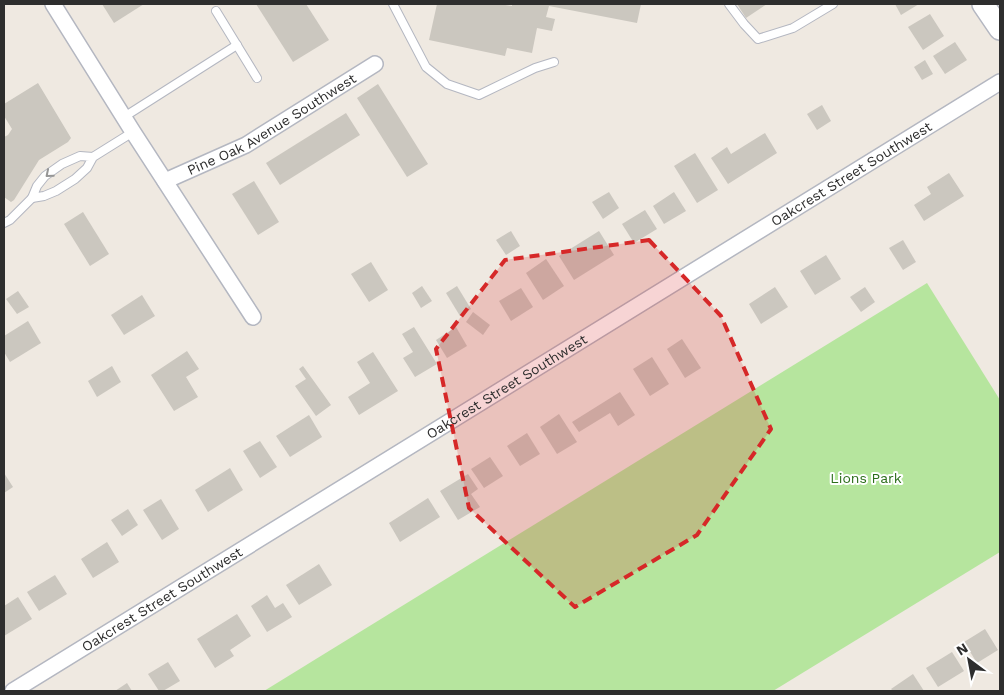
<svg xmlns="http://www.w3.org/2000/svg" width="1004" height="695" viewBox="0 0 1004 695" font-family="'Work Sans',sans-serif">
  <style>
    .green { fill: #b6e59e }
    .building { fill: #cbc7bf }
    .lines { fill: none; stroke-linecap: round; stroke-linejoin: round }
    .service-casing { stroke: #b4b7c1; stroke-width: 10 }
    .minor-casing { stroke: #b4b7c1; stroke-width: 18 }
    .secondary-casing { stroke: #b4b7c1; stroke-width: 24 }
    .service { stroke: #fff; stroke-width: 8 }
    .minor { stroke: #fff; stroke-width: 15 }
    .secondary { stroke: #fff; stroke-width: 21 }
    .oneway { stroke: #969696 }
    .marked { fill: #d62828; fill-opacity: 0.2; stroke: #d62828; stroke-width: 4; stroke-dasharray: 10 6; stroke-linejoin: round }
    .labels { text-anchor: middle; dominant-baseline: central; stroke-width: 4; stroke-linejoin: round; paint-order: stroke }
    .street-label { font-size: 14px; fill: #2e2e2e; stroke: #fff }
    .park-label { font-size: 14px; fill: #2c6e1b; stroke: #fff }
  </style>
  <rect width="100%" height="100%" fill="#efe9e1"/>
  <polygon class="green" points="927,283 1000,400 1000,552 773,691 264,691"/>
  <g class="building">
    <polygon points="102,4 144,4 114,23"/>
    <polygon points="256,4 306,4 329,40 293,62"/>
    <polygon points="437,4 499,4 512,6 512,4 641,4 637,23 549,6 546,17 555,19 552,31 537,28 532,53 507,48 505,56 429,40"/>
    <polygon points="737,4 767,4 746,18"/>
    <polygon points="895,4 919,4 901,15"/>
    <polygon points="930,14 944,36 923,50 908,27"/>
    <polygon points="955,42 967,60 945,74 933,56"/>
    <polygon points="925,60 933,74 922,80 914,67"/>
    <polygon points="38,83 71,138 68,142 39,160 14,200 11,202 4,197 4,137 8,135 12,129 4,116 4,104"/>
    <polygon points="378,84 428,164 407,177 357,98"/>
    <polygon points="822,105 831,121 817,130 807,114"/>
    <polygon points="346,113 360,135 280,185 266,163"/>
    <polygon points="765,133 777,153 728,184 711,158 727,147 731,154"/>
    <polygon points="695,153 718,190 697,203 674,166"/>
    <polygon points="949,173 964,196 924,221 914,205 931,194 927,187"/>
    <polygon points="254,181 279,222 258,235 232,194"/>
    <polygon points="609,192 619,208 603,219 592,202"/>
    <polygon points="674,192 686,211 664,224 653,206"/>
    <polygon points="645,210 657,229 634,243 622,224"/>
    <polygon points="83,212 109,254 90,266 64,224"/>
    <polygon points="511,231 520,246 506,255 496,240"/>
    <polygon points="599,231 614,255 574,280 559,256"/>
    <polygon points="903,240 916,262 903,270 889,248"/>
    <polygon points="826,255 841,279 815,295 800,271"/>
    <polygon points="546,259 564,286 543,300 526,273"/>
    <polygon points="371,262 388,290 369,302 351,274"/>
    <polygon points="422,286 432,301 421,308 412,293"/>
    <polygon points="457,286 471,309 460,316 446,293"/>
    <polygon points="775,287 788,307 761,324 749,304"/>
    <polygon points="865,287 875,302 861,312 850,297"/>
    <polygon points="521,288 533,307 511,321 499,301"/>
    <polygon points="18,291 29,307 17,314 6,299"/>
    <polygon points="142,295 155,316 124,335 111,315"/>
    <polygon points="473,312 490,325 483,335 466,322"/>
    <polygon points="28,321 41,343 10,362 4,352 4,336"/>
    <polygon points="414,327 437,364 415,377 403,358 413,352 402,334"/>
    <polygon points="456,327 467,346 447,358 436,340"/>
    <polygon points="682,339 701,368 685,378 667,349"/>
    <polygon points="187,351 199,369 186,377 198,397 174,411 151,375"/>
    <polygon points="373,352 398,391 359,415 348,397 370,383 357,362"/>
    <polygon points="652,357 669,384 650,396 633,369"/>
    <polygon points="112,366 121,382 97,397 88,381"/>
    <polygon points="303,366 331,405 316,416 295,386 306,379 299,369"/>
    <polygon points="620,392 635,415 618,426 610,413 579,432 572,422"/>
    <polygon points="559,414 577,442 557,454 540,427"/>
    <polygon points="309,415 322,437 290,457 276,436"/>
    <polygon points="527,433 540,454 520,466 507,446"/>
    <polygon points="260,441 277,467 260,478 243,451"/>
    <polygon points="490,457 503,476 484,488 471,469"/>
    <polygon points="230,468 243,490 208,512 195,490"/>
    <polygon points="4,473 13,487 4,493"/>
    <polygon points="468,474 478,489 471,494 480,507 458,520 440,491"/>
    <polygon points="428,498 440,517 400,542 389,523"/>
    <polygon points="161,499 179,529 162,540 143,510"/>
    <polygon points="128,509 138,525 122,536 111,520"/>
    <polygon points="107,542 119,562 93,578 81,559"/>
    <polygon points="319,564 332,585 299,605 286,585"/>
    <polygon points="55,575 67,594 39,611 27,592"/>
    <polygon points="267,595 275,608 283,603 292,617 267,632 251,606"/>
    <polygon points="18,597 32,619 4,636 4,606"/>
    <polygon points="237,614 251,636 230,650 234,656 215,668 197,639"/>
    <polygon points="985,629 998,650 977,663 964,642"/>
    <polygon points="952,652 964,671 938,687 926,668"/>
    <polygon points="168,662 180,681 163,691 159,691 148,674"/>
    <polygon points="913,674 924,691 893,691 891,689"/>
    <polygon points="127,683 132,691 115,691"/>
  </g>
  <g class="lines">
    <g class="service-casing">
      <g id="service">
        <polyline points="393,4 426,67 447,84 479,95 535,68 554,62"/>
        <polyline points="729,4 744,24 758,39 793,28 833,4"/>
        <polyline points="216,11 257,78"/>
        <polyline points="124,117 237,45"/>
        <polyline points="93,157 80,156 62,164 45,176 37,186 32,198 44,196 56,191 75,179 87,168 93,157 133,132"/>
        <polyline points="4,223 10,220 32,198"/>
      </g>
    </g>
    <g class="minor-casing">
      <g id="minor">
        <polyline points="53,4 133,132 253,317"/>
        <path id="s1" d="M165,181L246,145L375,64"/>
        <path id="s2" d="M13,691L1000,82"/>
      </g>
    </g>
    <g class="secondary-casing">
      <polyline id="secondary" points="983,4 1000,29"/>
    </g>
    <use href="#service" class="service"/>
    <use href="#minor" class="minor"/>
    <use href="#secondary" class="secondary"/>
  </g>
  <defs><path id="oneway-chevron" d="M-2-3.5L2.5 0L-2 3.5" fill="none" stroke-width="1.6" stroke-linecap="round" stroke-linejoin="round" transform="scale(1.25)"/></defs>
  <use class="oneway" href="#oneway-chevron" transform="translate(49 174) rotate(140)"/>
  <path class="marked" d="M649,240L721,316L771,429L697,535L575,607L469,508L436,349L505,260Z"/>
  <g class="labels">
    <g class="street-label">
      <text stroke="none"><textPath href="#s1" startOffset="121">Pine Oak Avenue Southwest</textPath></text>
      <text stroke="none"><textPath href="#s2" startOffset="985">Oakcrest Street Southwest</textPath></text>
      <text stroke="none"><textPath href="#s2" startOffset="580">Oakcrest Street Southwest</textPath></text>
      <text stroke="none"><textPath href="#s2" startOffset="175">Oakcrest Street Southwest</textPath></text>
    </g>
    <g class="park-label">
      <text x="866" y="478">Lions Park</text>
    </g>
  </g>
  <rect width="1004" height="695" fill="none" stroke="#2e2e2e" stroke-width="10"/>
  <g transform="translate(969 660) rotate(328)" stroke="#ffffff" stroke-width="4" paint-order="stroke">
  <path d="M0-4L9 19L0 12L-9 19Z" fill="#2e2e2e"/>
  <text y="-8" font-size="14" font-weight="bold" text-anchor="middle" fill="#2e2e2e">N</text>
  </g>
</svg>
